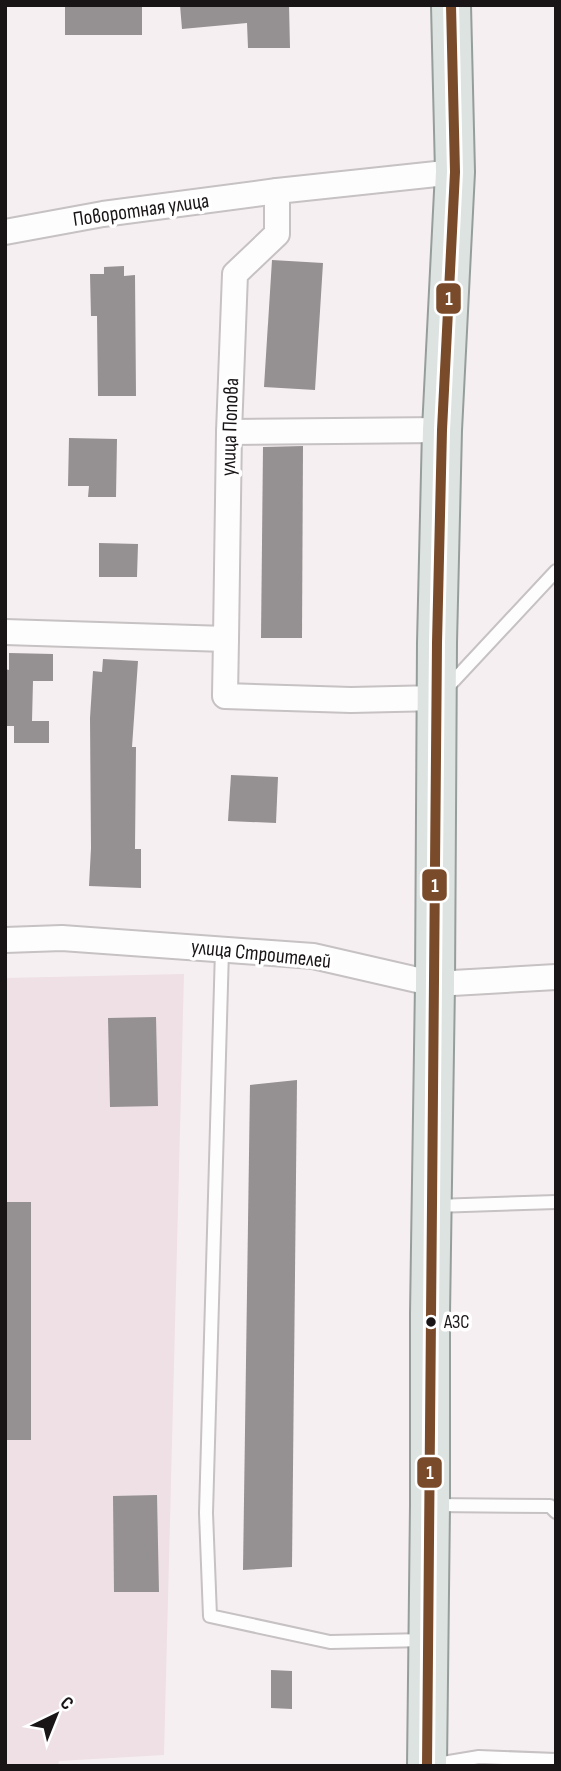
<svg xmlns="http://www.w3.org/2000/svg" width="561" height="1771" viewBox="0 0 561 1771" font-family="'Sofia Sans Condensed',sans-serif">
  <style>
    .built { fill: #eee0e4 }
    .building { fill: #959091 }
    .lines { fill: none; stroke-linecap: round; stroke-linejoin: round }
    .service-casing { stroke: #c6c1c2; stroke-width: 16 }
    .minor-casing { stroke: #c6c1c2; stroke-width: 28 }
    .primary-casing { stroke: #969e9b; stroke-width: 42 }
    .service { stroke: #fefdfd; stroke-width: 12 }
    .minor { stroke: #fefdfd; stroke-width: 24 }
    .primary { stroke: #dde3e1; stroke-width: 38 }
    .bus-1-casing { stroke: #fff; stroke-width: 16 }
    .bus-1 { stroke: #7a4b2a; stroke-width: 10 }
    .bus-dot { fill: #191516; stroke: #fff; stroke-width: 2.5 }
    .labels { text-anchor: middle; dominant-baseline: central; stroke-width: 7; stroke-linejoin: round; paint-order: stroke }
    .bus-label { font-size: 19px; fill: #191516; stroke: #fff; text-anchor: start }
    .street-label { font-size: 21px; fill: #191516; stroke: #fff }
    .line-badge { stroke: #fff; stroke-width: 2.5 }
    .badge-label { font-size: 19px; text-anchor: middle; font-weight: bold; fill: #fff }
  </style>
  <rect width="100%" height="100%" fill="#f6eff1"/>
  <polygon class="built" points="184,974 164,1755 59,1761 58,1766 5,1766 5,978"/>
  <g class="building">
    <rect x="65" y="5" width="77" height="30"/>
    <polygon points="180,5 289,5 290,48 248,48 247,23 182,29"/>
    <polygon points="272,260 323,263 315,390 264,387"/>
    <polygon points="124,266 124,276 135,275 136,396 98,396 97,316 91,316 90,274 104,274 104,267"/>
    <polygon points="69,438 117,439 116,497 88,497 89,486 68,486"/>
    <polygon points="303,446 302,638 261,638 263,447"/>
    <polygon points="99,543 138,544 137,577 99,577"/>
    <polygon points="9,653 53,654 53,681 33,681 32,721 49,721 49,743 14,743 14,726 5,726 5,669 9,670"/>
    <polygon points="103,659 138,661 132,747 136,747 135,849 141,849 141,888 89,886 91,848 90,718 93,671 102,672"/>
    <polygon points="231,775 278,777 276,823 228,821"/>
    <polygon points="156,1017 158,1106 110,1107 108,1018"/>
    <polygon points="297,1080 292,1567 243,1570 250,1085"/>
    <rect x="5" y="1202" width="26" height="238"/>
    <polygon points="157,1495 159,1592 114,1592 113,1496"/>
    <polygon points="271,1670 292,1671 292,1709 271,1708"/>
  </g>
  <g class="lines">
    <g class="service-casing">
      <g id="service">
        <polyline points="445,690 556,571"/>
        <polyline points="222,950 206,1513 210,1616 330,1642 426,1640"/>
        <polyline points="435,1206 556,1202"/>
        <polyline points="433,1505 550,1506 556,1512"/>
        <polyline points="431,1765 479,1757 556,1760"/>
      </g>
    </g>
    <g class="minor-casing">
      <g id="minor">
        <polyline points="5,232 103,214 277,191"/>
        <polyline points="229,432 442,430"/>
        <polyline points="5,632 226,639 229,432 235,274 277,234 277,191 455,172"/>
        <polyline points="226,639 225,696 351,700 438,698"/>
        <polyline points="5,940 62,938 313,956 435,984 556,977"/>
      </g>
    </g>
    <g class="primary-casing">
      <polyline id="primary" points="427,1766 430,1505 430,1314 435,984 437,643 442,430 455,172 451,5"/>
    </g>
    <use href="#service" class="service"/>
    <use href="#minor" class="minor"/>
    <use href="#primary" class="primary"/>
    <g class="bus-1-casing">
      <polyline id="bus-1" points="427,1766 437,643 442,430 455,172 451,5"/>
    </g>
    <use href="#bus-1" class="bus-1"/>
  </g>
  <circle class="bus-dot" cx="431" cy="1322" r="6"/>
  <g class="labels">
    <g class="bus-label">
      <text x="444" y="1322">АЗС</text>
    </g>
    <g class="street-label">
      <text transform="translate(141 210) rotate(-8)">Поворотная улица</text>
      <text transform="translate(230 427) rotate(-88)">улица Попова</text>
      <text transform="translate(261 954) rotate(6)">улица Строителей</text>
    </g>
  </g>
  <g class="line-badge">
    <rect x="435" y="282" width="27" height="33" rx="7" fill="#7a4b2a"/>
    <rect x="421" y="868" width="27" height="34" rx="7" fill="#7a4b2a"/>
    <rect x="416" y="1456" width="27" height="33" rx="7" fill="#7a4b2a"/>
  </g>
  <g class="badge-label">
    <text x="449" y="305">1</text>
    <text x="435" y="892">1</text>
    <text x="430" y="1479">1</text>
  </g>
  <rect width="561" height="1771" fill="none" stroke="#191516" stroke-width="14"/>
  <g transform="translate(56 1715) rotate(43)" stroke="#ffffff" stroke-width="5" paint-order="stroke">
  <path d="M0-5L12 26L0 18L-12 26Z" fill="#191516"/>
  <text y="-10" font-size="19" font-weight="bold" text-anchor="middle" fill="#191516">С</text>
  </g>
</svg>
